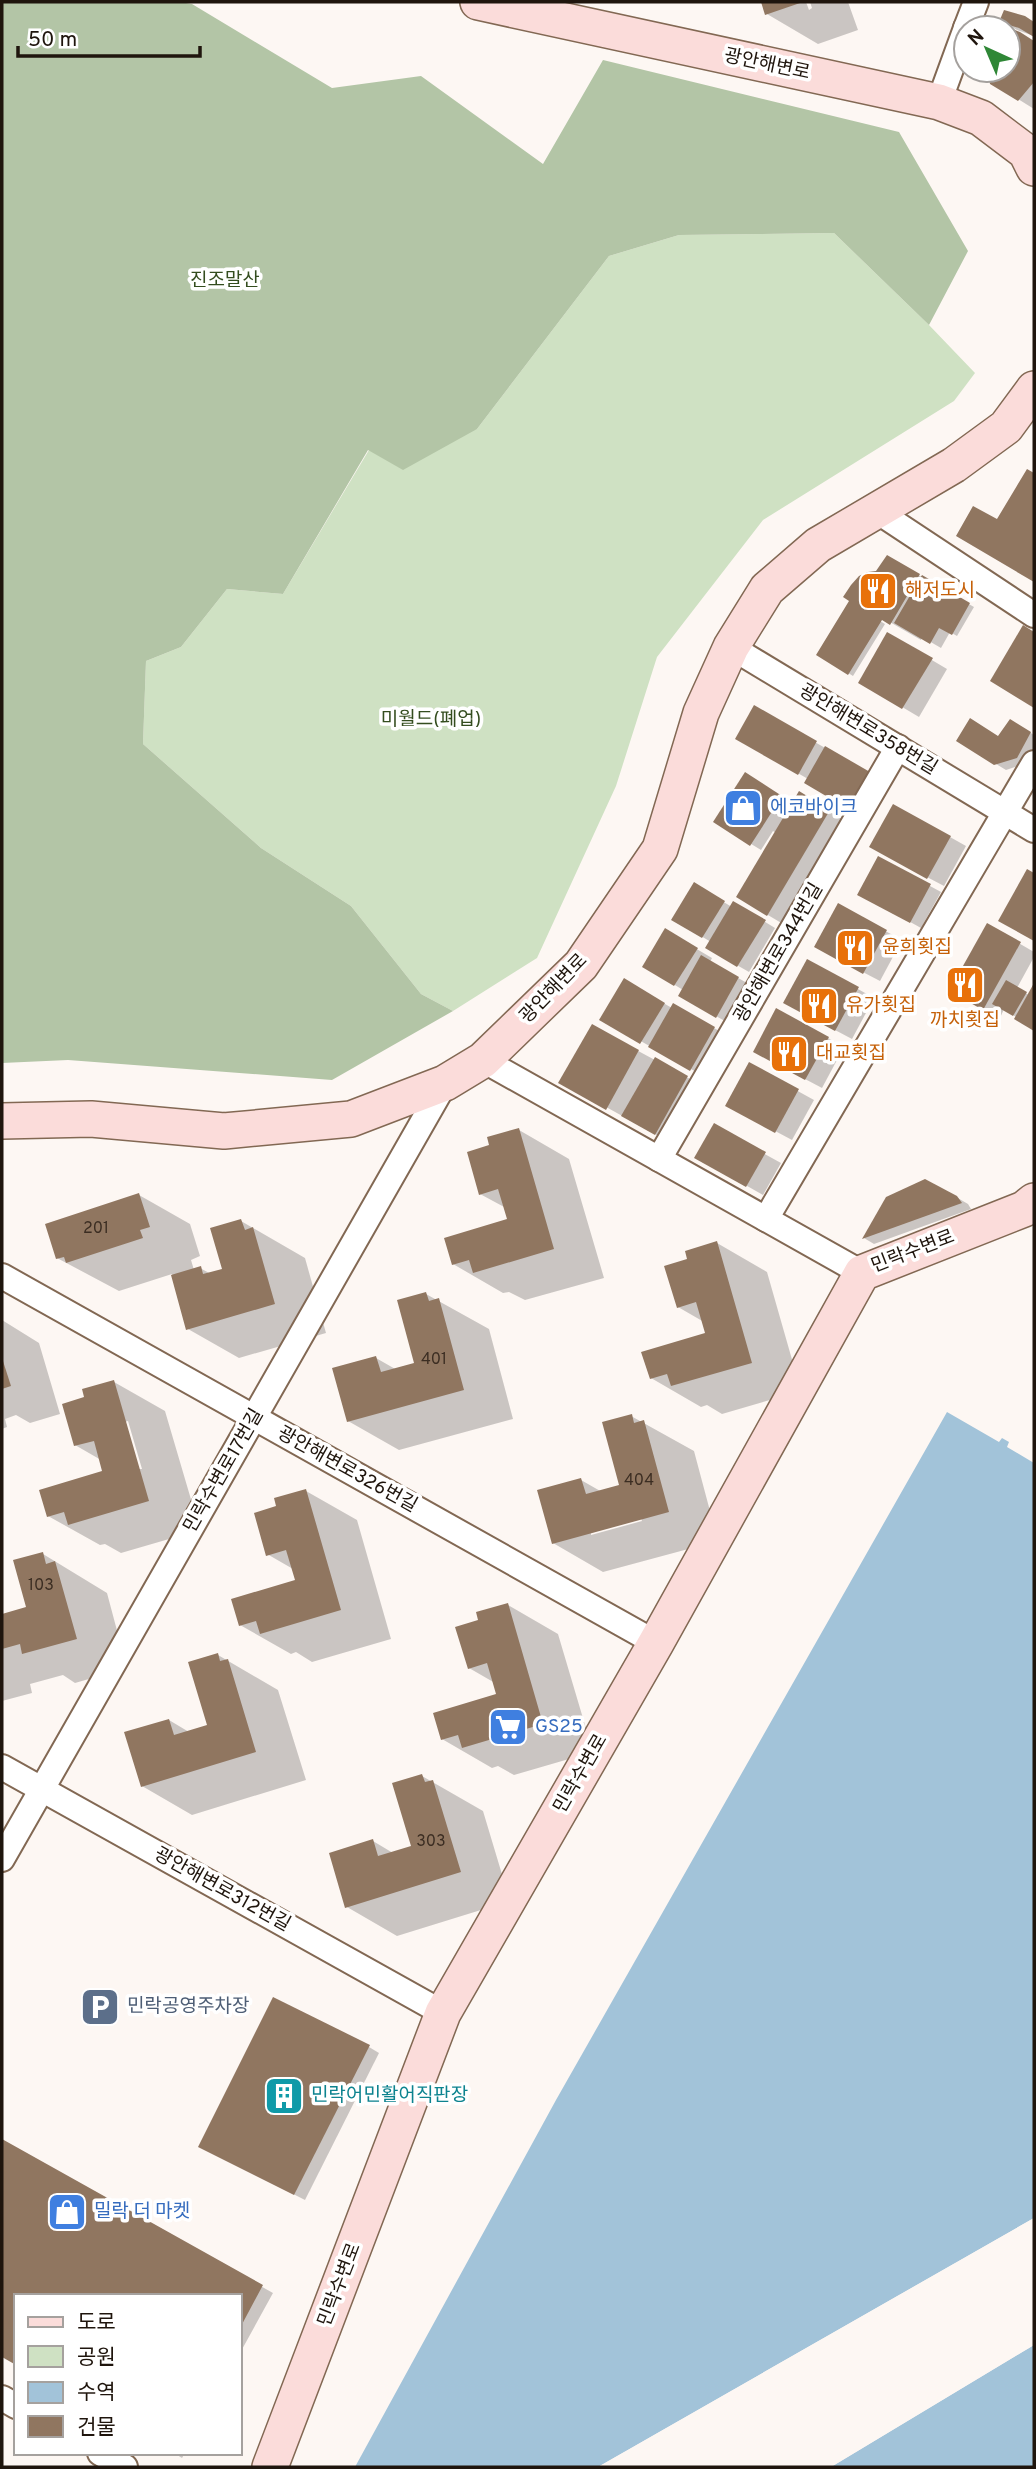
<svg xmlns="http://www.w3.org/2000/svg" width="1036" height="2469" viewBox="0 0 1036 2469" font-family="Overpass,'Noto Sans KR',sans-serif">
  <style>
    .green { fill: #cfe1c3 }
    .forest { fill: #b3c5a6 }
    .water { fill: #a2c3d9 }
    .pier { fill: #fdf7f3 }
    .shadow { fill: #0003; fill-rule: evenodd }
    .building { fill: #907660 }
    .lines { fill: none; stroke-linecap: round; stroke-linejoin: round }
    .street-casing { stroke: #826853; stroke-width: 28 }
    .secondary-casing { stroke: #826853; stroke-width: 38 }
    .street { stroke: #fff; stroke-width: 24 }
    .secondary { stroke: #fbdcda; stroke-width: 35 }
    .labels { text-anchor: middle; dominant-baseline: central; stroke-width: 7; stroke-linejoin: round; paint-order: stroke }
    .number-label { font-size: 16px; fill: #3b2d22 }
    .street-label { font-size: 19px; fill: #1f150d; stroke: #fff }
    .park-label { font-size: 19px; fill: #344d1f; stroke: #fff }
    .food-label { font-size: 19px; fill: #c56008; stroke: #fff; text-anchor: start }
    .shop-label { font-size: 19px; fill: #366cbe; stroke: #fff; text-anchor: start }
    .service-label { font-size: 19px; fill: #4e5e75; stroke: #fff; text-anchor: start }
    .culture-label { font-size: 19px; fill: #0d838f; stroke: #fff; text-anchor: start }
  </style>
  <rect width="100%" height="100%" fill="#fdf7f3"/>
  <polygon class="green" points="834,233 929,325 975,373 954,401 763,520 657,657 616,786 537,958 453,1011 421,994 351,906 261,848 143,744 146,661 181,647 227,589 283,594 369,450 477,429 609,256 679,235"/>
  <polygon class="forest" points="2,2 180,2 192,4 332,88 421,76 543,164 603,60 899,132 968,251 929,325 834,233 679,235 609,256 477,429 403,470 368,450 283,594 227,589 181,647 146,661 143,744 261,848 351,906 421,994 453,1011 332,1080 68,1060 2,1063"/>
  <g class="water">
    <polygon points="947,1412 999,1442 1002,1438 1009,1442 1007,1447 1034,1463 1034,2218 598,2467 355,2467 556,2100"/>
    <polygon points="1034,2345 1034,2467 831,2467"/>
  </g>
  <g class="pier">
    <polygon points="1034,2218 1034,2222 605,2467 598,2467"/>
    <polygon points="1034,2341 1034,2345 831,2467 828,2467"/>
  </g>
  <g class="shadow">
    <polygon points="763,2 806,2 809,10 812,8 810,2 848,2 858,30 818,44 767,14"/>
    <polygon points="1024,18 1034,24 1034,36 1017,30 1001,21"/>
    <polygon points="1008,29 1034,42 1034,109 992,83 989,70 1008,70"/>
    <polygon points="1027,471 1034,475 1034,580 958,536 998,522"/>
    <polygon points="887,557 974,607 957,636 950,632 941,648 922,637 921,640 862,606 860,609 885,624 853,676 818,654"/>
    <polygon points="888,634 947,669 919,717 860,682"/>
    <polygon points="755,708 885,782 808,779 737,738"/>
    <polygon points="1011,721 1034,735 1034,750 1027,763 1006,770 958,741 999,738"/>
    <polygon points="755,780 793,805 800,794 845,821 783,924 738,897 776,833 773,831 761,850 715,822"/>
    <polygon points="950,837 966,846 944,886 887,856"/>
    <polygon points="879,858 941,892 921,928 860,894"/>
    <polygon points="695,885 732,907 734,903 775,928 749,972 707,948 711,942 674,920"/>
    <polygon points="839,906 902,940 880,981 832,956"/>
    <polygon points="988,925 1034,952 1034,957 1017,988 1029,995 1034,986 1034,1029 1004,1009 1000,1018 951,990"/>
    <polygon points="666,931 712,958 710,962 754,987 732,1025 680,996 683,990 644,966"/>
    <polygon points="808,961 874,998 852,1039 801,1012"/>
    <polygon points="625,981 672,1008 673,1005 730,1037 707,1078 601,1019"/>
    <polygon points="592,1026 703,1086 671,1143 561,1082"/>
    <polygon points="828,1038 844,1047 822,1088 771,1061"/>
    <polygon points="749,1064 814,1100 792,1140 743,1114"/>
    <polygon points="714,1126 781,1163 763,1195 696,1157"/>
    <polygon points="519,1130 569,1159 604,1278 525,1300 509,1292 503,1293 453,1264 510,1221 506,1208 480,1194 491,1147"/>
    <polygon points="139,1195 190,1224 200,1256 191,1260 194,1270 200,1268 211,1274 224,1270 241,1221 305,1258 326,1333 239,1358 188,1329 172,1274 119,1291 57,1258"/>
    <polygon points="956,1197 968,1204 971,1209 874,1244 864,1238 887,1198"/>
    <polygon points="717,1243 767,1272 801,1391 722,1414 707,1405 701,1407 651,1378 708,1334 704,1322 678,1307"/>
    <polygon points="426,1294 489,1329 513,1419 399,1450 348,1421 376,1358 397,1370 416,1364"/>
    <polygon points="2,1320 39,1343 60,1414 30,1423 16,1415 5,1419 7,1427 2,1429"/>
    <path d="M114,1382L165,1411L200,1530L121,1553L105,1544L100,1545L48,1516L104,1472L101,1460L75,1445L86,1398ZM128,1421L142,1469H138L125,1422Z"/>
    <path d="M631,1416L694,1451L718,1541L603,1572L553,1543L581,1480L602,1492L621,1486ZM641,1518L642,1521L591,1535V1532Z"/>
    <polygon points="306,1491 357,1520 391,1639 312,1662 296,1652 291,1654 240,1625 297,1581 293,1569 267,1554 278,1507"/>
    <polygon points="43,1554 107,1593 127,1668 75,1683 63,1675 30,1684 32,1693 2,1701 2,1616 28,1609"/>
    <polygon points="508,1605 558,1634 593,1752 514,1775 498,1766 492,1768 442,1739 499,1695 495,1683 469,1668 480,1621"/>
    <polygon points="218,1655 278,1690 306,1780 192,1815 142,1786 169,1720 189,1732 209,1726"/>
    <polygon points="422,1776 483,1811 510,1901 397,1936 347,1907 373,1841 393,1853 413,1847"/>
    <polygon points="369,2047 379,2053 305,2200 210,2152"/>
    <polygon points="2,2141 273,2293 240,2353 240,2296 16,2296 16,2363 2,2355"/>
    <polygon points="174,2453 185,2453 182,2458"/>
  </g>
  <g class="building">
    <polygon points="761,2 803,2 765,15"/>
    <polygon points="1004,10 1025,16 1034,22 1034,37 1019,28 999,22"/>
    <polygon points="1000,24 1020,32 1034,41 1034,82 1018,101 990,84 987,70 1008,70 1008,28 997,28"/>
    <polygon points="1027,469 1034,473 1034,582 956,536 973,506 997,519"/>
    <polygon points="887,555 920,574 890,625 882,620 848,675 816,655 849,601 843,597 851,585 859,576 868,572 876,571"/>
    <polygon points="922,575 970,603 952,635 939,628 930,644 894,623"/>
    <polygon points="1023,625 1034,632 1034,708 990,681"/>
    <polygon points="887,632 933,658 902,709 858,683"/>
    <polygon points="754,705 817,741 798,775 735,739"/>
    <polygon points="970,718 998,736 1010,719 1031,732 1017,758 994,765 956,741"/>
    <polygon points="825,746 870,772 848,809 804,783"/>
    <polygon points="745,772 782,796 750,846 713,822"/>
    <polygon points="799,791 830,810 767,916 736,897"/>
    <polygon points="893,804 951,836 927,879 869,847"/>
    <polygon points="878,856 931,884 910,923 857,895"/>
    <polygon points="1027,869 1034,873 1034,941 998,921"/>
    <polygon points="694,882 725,901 702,938 671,920"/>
    <polygon points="733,901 766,920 737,967 705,948"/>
    <polygon points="838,903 887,930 863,974 814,947"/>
    <polygon points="987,923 1021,942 983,1010 949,991"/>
    <polygon points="665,928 698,948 674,986 642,967"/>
    <polygon points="701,955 739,977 716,1018 678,996"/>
    <polygon points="807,959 859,987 835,1031 783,1003"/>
    <polygon points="624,978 665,1003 640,1044 599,1020"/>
    <polygon points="1006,980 1027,992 1013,1016 992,1004"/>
    <polygon points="1034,983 1034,1031 1014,1019"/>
    <polygon points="673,1003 715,1027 690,1071 648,1047"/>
    <polygon points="776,1008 829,1037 805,1080 753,1052"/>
    <polygon points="592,1024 639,1050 606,1110 558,1083"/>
    <polygon points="655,1057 688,1076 655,1135 621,1116"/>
    <polygon points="749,1062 799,1089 775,1133 725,1106"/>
    <polygon points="714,1123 766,1152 746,1187 694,1158"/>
    <polygon points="519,1128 554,1249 473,1273 469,1260 452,1265 444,1238 507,1219 498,1189 479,1195 467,1152 489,1145 487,1137"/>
    <polygon points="925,1179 957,1196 962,1203 862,1239 886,1197"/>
    <polygon points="139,1193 150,1227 140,1230 143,1238 66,1263 64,1257 56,1259 45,1224"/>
    <polygon points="241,1219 245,1230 253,1227 275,1304 186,1330 171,1275 201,1266 203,1274 222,1269 210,1228"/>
    <polygon points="717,1241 752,1363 671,1386 667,1374 650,1379 641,1352 705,1333 696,1302 677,1308 664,1266 687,1259 685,1251"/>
    <polygon points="426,1292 429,1301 439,1298 464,1390 347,1422 332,1368 376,1356 381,1372 414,1363 397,1300"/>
    <polygon points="2,1358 11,1386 2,1389"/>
    <polygon points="114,1380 149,1501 68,1525 64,1512 47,1517 39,1490 102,1471 94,1441 74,1446 62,1404 84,1397 82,1389"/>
    <polygon points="632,1414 634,1423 644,1420 669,1512 552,1544 537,1490 581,1478 586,1494 619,1485 602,1422"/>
    <polygon points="306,1489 341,1610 260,1634 256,1621 239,1626 231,1599 295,1580 286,1550 266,1556 254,1513 276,1506 274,1498"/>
    <polygon points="43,1552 46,1564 55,1561 77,1639 22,1654 20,1644 2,1649 2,1614 26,1607 13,1560"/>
    <polygon points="508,1603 543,1724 462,1748 458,1735 441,1740 433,1713 496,1694 487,1663 468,1669 455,1627 478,1620 476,1612"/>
    <polygon points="218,1653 220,1661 228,1659 256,1752 141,1787 124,1732 169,1719 174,1735 207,1725 188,1662"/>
    <polygon points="422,1774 425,1782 433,1780 461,1872 345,1908 329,1853 373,1839 378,1856 411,1846 392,1783"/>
    <polygon points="273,1997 370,2045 294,2195 198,2147"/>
    <polygon points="2,2139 263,2285 240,2328 240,2296 16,2296 16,2365 2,2357"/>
  </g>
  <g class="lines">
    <g class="street-casing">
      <g id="street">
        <polyline points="966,28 976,2"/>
        <polyline points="939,102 966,28"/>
        <polyline points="877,511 1034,615"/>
        <polyline points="731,647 1034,830"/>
        <polyline points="483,1060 862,1273"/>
        <polyline points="659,1159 898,747"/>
        <polyline points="766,1219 1034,763"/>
        <polyline points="2,1276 656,1643"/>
        <polyline points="2,1767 443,2013"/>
        <polyline points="2,1859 445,1083"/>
        <polyline points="2,2398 16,2406"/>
        <polyline points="100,2453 125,2467"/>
      </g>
    </g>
    <g class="secondary-casing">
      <g id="secondary">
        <polyline points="478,2 939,102 981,118 1026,152 1034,168"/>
        <polyline points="2,1121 91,1119 224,1131 351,1119 445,1083 483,1060 581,965 660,849 701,713 731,647 767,589 818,545 954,465 1006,427 1034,389"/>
        <polyline points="270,2467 443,2013 656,1643 862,1273 1024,1209 1034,1201"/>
      </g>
    </g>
    <use href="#street" class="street"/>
    <use href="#secondary" class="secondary"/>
  </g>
  <defs>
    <g id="restaurant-square" transform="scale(2.0125)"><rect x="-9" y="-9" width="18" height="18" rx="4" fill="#e8710a" stroke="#fff"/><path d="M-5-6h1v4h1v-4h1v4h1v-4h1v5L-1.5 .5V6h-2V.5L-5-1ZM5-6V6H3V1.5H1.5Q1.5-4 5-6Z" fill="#fff"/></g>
    <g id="shop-square" transform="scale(2.0125)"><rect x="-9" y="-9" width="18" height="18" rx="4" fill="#3f7fe0" stroke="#fff"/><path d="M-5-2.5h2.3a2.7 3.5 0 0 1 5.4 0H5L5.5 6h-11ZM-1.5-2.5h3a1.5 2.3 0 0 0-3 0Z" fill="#fff"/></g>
    <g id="supermarket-square" transform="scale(2.0125)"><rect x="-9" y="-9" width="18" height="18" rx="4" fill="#3f7fe0" stroke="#fff"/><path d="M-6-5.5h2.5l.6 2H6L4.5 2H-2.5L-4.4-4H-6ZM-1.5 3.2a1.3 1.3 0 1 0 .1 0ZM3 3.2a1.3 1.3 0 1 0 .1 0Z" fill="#fff"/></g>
    <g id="parking-square" transform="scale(2.0125)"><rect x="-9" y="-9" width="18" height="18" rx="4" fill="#5c6f8a" stroke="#fff"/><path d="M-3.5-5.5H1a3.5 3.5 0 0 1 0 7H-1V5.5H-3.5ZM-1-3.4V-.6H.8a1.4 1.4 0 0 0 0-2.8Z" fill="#fff"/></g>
    <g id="building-square" transform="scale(2.0125)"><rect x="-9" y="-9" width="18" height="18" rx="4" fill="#0f9aa8" stroke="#fff"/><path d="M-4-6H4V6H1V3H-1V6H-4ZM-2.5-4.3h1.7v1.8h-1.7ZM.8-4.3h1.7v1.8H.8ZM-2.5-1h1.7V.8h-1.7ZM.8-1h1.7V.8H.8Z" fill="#fff"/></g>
  </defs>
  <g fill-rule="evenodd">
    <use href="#restaurant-square" x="878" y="591"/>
    <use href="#shop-square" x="743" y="808"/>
    <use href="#restaurant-square" x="855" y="948"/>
    <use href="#restaurant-square" x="965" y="985"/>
    <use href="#restaurant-square" x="819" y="1006"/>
    <use href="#restaurant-square" x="789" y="1054"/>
    <use href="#supermarket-square" x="508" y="1727"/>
    <use href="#parking-square" x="100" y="2007"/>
    <use href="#building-square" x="284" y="2096"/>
    <use href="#shop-square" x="67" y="2212"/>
  </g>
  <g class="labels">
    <g class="number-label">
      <text x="96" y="1229">201</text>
      <text x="434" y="1360">401</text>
      <text x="639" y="1481">404</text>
      <text x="41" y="1586">103</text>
      <text x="431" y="1842">303</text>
    </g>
    <g class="street-label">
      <text transform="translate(767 65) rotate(12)">광안해변로</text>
      <text transform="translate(868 730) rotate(31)">광안해변로358번길</text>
      <text transform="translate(779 953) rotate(-60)">광안해변로344번길</text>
      <text transform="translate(554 989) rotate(-46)">광안해변로</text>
      <text transform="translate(913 1252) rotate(-21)">민락수변로</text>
      <text transform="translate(347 1470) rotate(29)">광안해변로326번길</text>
      <text transform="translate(224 1471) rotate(-60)">민락수변로17번길</text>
      <text transform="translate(581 1774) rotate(-60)">민락수변로</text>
      <text transform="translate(222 1890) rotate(29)">광안해변로312번길</text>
      <text transform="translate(340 2285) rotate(-69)">민락수변로</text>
    </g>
    <g class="park-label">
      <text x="225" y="281">진조말산</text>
      <text x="431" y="720">미월드(폐업)</text>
    </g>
    <g class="food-label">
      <text x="905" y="591">해저도시</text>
      <text x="882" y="948">윤희횟집</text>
      <text x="846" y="1006">유가횟집</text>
      <text x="965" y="1021" text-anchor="middle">까치횟집</text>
      <text x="816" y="1054">대교횟집</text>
    </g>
    <g class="shop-label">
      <text x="770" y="808">에코바이크</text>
      <text x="535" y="1727">GS25</text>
      <text x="94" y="2212">밀락 더 마켓</text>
    </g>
    <g class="service-label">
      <text x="127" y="2007">민락공영주차장</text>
    </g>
    <g class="culture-label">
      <text x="311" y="2096">민락어민활어직판장</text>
    </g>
  </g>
  <rect width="1036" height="2469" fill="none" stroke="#1f150d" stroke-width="7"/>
  <rect x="14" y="2294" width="228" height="161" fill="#ffffff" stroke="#a5a19e" stroke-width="2"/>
  <rect x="28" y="2317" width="35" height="10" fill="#fbdcda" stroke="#a5a19e" stroke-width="2"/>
  <text x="77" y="2329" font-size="21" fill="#1f150d">도로</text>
  <rect x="28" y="2346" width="35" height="21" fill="#cfe1c3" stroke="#a5a19e" stroke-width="2"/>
  <text x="77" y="2364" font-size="21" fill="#1f150d">공원</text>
  <rect x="28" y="2382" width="35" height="21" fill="#a2c3d9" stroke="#a5a19e" stroke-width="2"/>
  <text x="77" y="2399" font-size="21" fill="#1f150d">수역</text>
  <rect x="28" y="2416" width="35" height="21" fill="#907660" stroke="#a5a19e" stroke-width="2"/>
  <text x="77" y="2434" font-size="21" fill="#1f150d">건물</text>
  <g transform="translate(987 49) rotate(316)"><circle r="33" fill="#ffffff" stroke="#a5a19e" stroke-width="2"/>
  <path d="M0-5L12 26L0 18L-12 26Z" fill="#2f8736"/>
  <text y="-10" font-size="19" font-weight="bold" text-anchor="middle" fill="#1f150d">N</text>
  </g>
  <path d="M18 46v10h182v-10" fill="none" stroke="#1f150d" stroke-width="3.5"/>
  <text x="28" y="46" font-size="21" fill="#1f150d" stroke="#ffffff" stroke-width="5" paint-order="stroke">50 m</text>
</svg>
